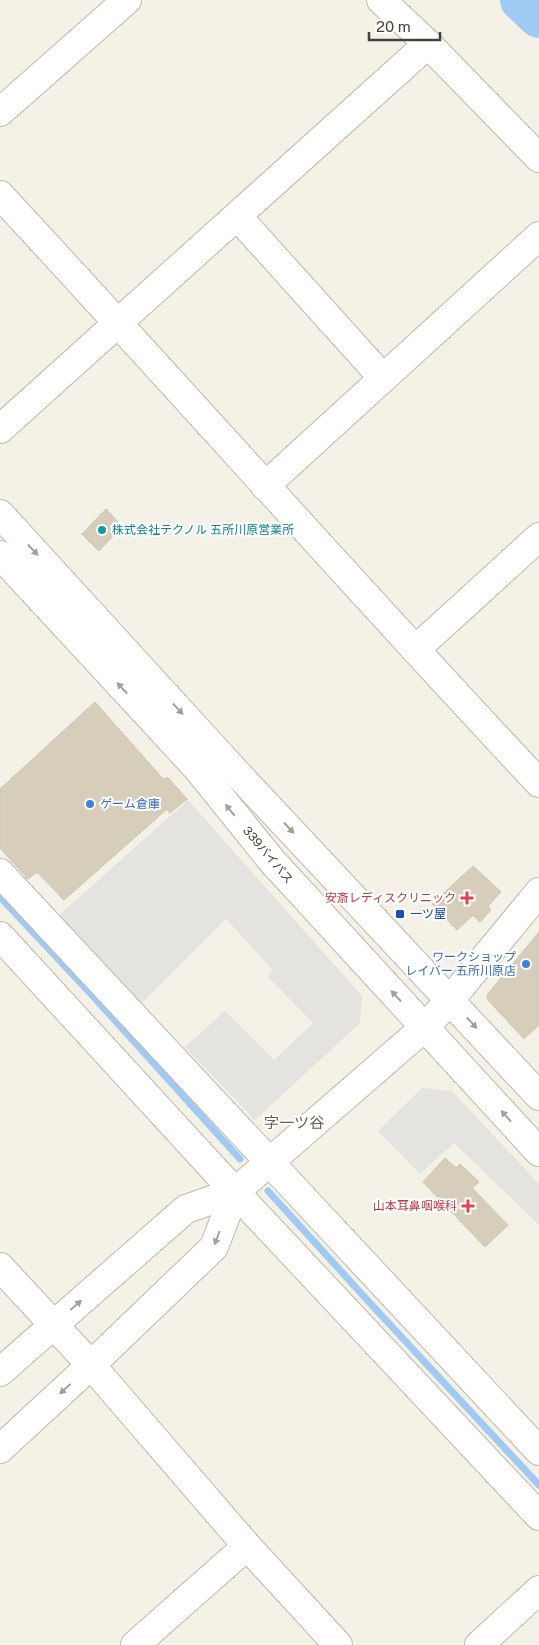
<svg xmlns="http://www.w3.org/2000/svg" width="539" height="1645" viewBox="0 0 539 1645" font-family="'Public Sans','Noto Sans JP',sans-serif">
  <style>
    .parking { fill: #e5e3df }
    .lines { fill: none; stroke-linecap: round; stroke-linejoin: round }
    .stream { stroke: #a0caf3; stroke-width: 7 }
    .river { stroke: #a0caf3; stroke-width: 42 }
    .building { fill: #d6cebb; stroke: #d1c7ae }
    .minor-casing { stroke: #c0baa9; stroke-width: 30 }
    .minor { stroke: #fff; stroke-width: 28 }
    .oneway { fill: #a3a09a }
    .culture-dot { fill: #0f9aa8; stroke: #fff; stroke-width: 2 }
    .shop-dot { fill: #3f7fe0; stroke: #fff; stroke-width: 2 }
    .health-dot { fill: #e0444e; stroke: #fff; stroke-width: 2 }
    .transit-dot { fill: #1a4fb4; stroke: #fff; stroke-width: 2 }
    .labels { text-anchor: middle; dominant-baseline: central; stroke-width: 4; stroke-linejoin: round; paint-order: stroke }
    .culture-label { font-size: 12px; fill: #0d838f; stroke: #fff; text-anchor: start }
    .shop-label { font-size: 12px; fill: #366cbe; stroke: #fff; text-anchor: start }
    .street-label { font-size: 12px; fill: #474235; stroke: #fff }
    .health-label { font-size: 12px; fill: #be3a42; stroke: #fff; text-anchor: end }
    .transit-label { font-size: 12px; fill: #164399; stroke: #fff; text-anchor: start }
    .quarter-label { font-size: 15px; fill: #6a614c; stroke: #fff }
  </style>
  <rect width="100%" height="100%" fill="#f4f1e6"/>
  <g class="parking">
    <polygon points="188,800 362,996 360,1023 255,1120 185,1047 225,1011 274,1060 313,1023 268,977 273,970 226,919 139,1006 57,917"/>
    <polygon points="422,1088 452,1091 539,1184 539,1225 454,1143 420,1174 378,1131"/>
  </g>
  <g class="lines">
    <g class="stream">
      <polyline points="0,897 93,996 240,1159"/>
      <polyline points="268,1191 369,1302 539,1485"/>
    </g>
    <polyline class="river" points="521,0 539,17"/>
  </g>
  <g class="building">
    <polygon points="106,509 122,526 99,551 82,534"/>
    <polygon points="95,702 164,780 167,777 187,799 170,813 167,809 64,900 37,872 28,879 0,848 0,789"/>
    <polygon points="473,866 501,892 488,906 491,910 480,922 473,915 457,930 432,904"/>
    <polygon points="539,932 539,1025 524,1039 488,1000 487,995"/>
    <polygon points="445,1158 456,1168 460,1164 479,1182 472,1188 508,1225 485,1247 423,1182"/>
  </g>
  <g class="lines">
    <g class="minor-casing">
      <g id="minor">
        <polyline points="381,0 428,44 539,158"/>
        <polyline points="0,112 127,0"/>
        <path d="M0,195C181,390 357,589 539,783"/>
        <polyline points="237,216 383,378"/>
        <polyline points="0,429 428,44"/>
        <polyline points="265,486 539,236"/>
        <polyline points="0,514 234,770 539,1096"/>
        <polyline points="0,555 197,768 272,861 539,1152"/>
        <polyline points="415,650 539,537"/>
        <polyline points="0,873 539,1451"/>
        <polyline points="0,936 235,1192 539,1516"/>
        <polyline points="0,1267 91,1365 247,1546 338,1645"/>
        <polyline points="0,1372 186,1209 235,1192 425,1027 450,1000 539,892"/>
        <polyline points="0,1449 91,1365 214,1247 235,1192"/>
        <polyline points="135,1645 247,1546"/>
        <polyline points="479,1645 539,1590"/>
      </g>
    </g>
    <use href="#minor" class="minor"/>
  </g>
  <defs><path id="oneway-solid" d="M-6-.8H1V-3.2L6.5 0L1 3.2V.8H-6Z" transform="scale(1.25)"/></defs>
  <g class="oneway">
    <use href="#oneway-solid" transform="translate(33 550) rotate(47)"/>
    <use href="#oneway-solid" transform="translate(122 688) rotate(-133)"/>
    <use href="#oneway-solid" transform="translate(178 709) rotate(47)"/>
    <use href="#oneway-solid" transform="translate(230 810) rotate(-129)"/>
    <use href="#oneway-solid" transform="translate(289 828) rotate(47)"/>
    <use href="#oneway-solid" transform="translate(396 996) rotate(-133)"/>
    <use href="#oneway-solid" transform="translate(472 1023) rotate(47)"/>
    <use href="#oneway-solid" transform="translate(506 1116) rotate(-132)"/>
    <use href="#oneway-solid" transform="translate(217 1238) rotate(111)"/>
    <use href="#oneway-solid" transform="translate(76 1305) rotate(-41)"/>
    <use href="#oneway-solid" transform="translate(65 1389) rotate(137)"/>
  </g>
  <circle class="culture-dot" cx="102" cy="530" r="5"/>
  <g class="shop-dot">
    <circle cx="90" cy="804" r="5"/>
    <circle cx="526" cy="964" r="5"/>
  </g>
  <g class="health-dot">
    <path d="M464.5 890.5h5v5h5v5h-5v5h-5v-5h-5v-5h5z"/>
    <path d="M465.5 1198.5h5v5h5v5h-5v5h-5v-5h-5v-5h5z"/>
  </g>
  <rect class="transit-dot" x="395" y="909" width="10" height="10" rx="2.5"/>
  <g class="labels">
    <g class="culture-label">
      <text x="112" y="530">株式会社テクノル 五所川原営業所</text>
    </g>
    <g class="shop-label">
      <text x="100" y="804">ゲーム倉庫</text>
      <text x="516" y="957" text-anchor="end">ワークショップ<tspan x="516" dy="14">レイバー 五所川原店</tspan></text>
    </g>
    <g class="street-label">
      <text transform="translate(268 855) rotate(50)">339バイパス</text>
    </g>
    <g class="health-label">
      <text x="456" y="898">安斎レディスクリニック</text>
      <text x="457" y="1206">山本耳鼻咽喉科</text>
    </g>
    <g class="transit-label">
      <text x="410" y="914">一ツ屋</text>
    </g>
    <g class="quarter-label">
      <text x="294" y="1122">字一ツ谷</text>
    </g>
  </g>
  <path d="M369 32v8h71v-8" fill="none" stroke="#474235" stroke-width="2.5"/>
  <text x="376" y="32" font-size="15" fill="#474235" stroke="#ffffff" stroke-width="4" paint-order="stroke">20 m</text>
</svg>
